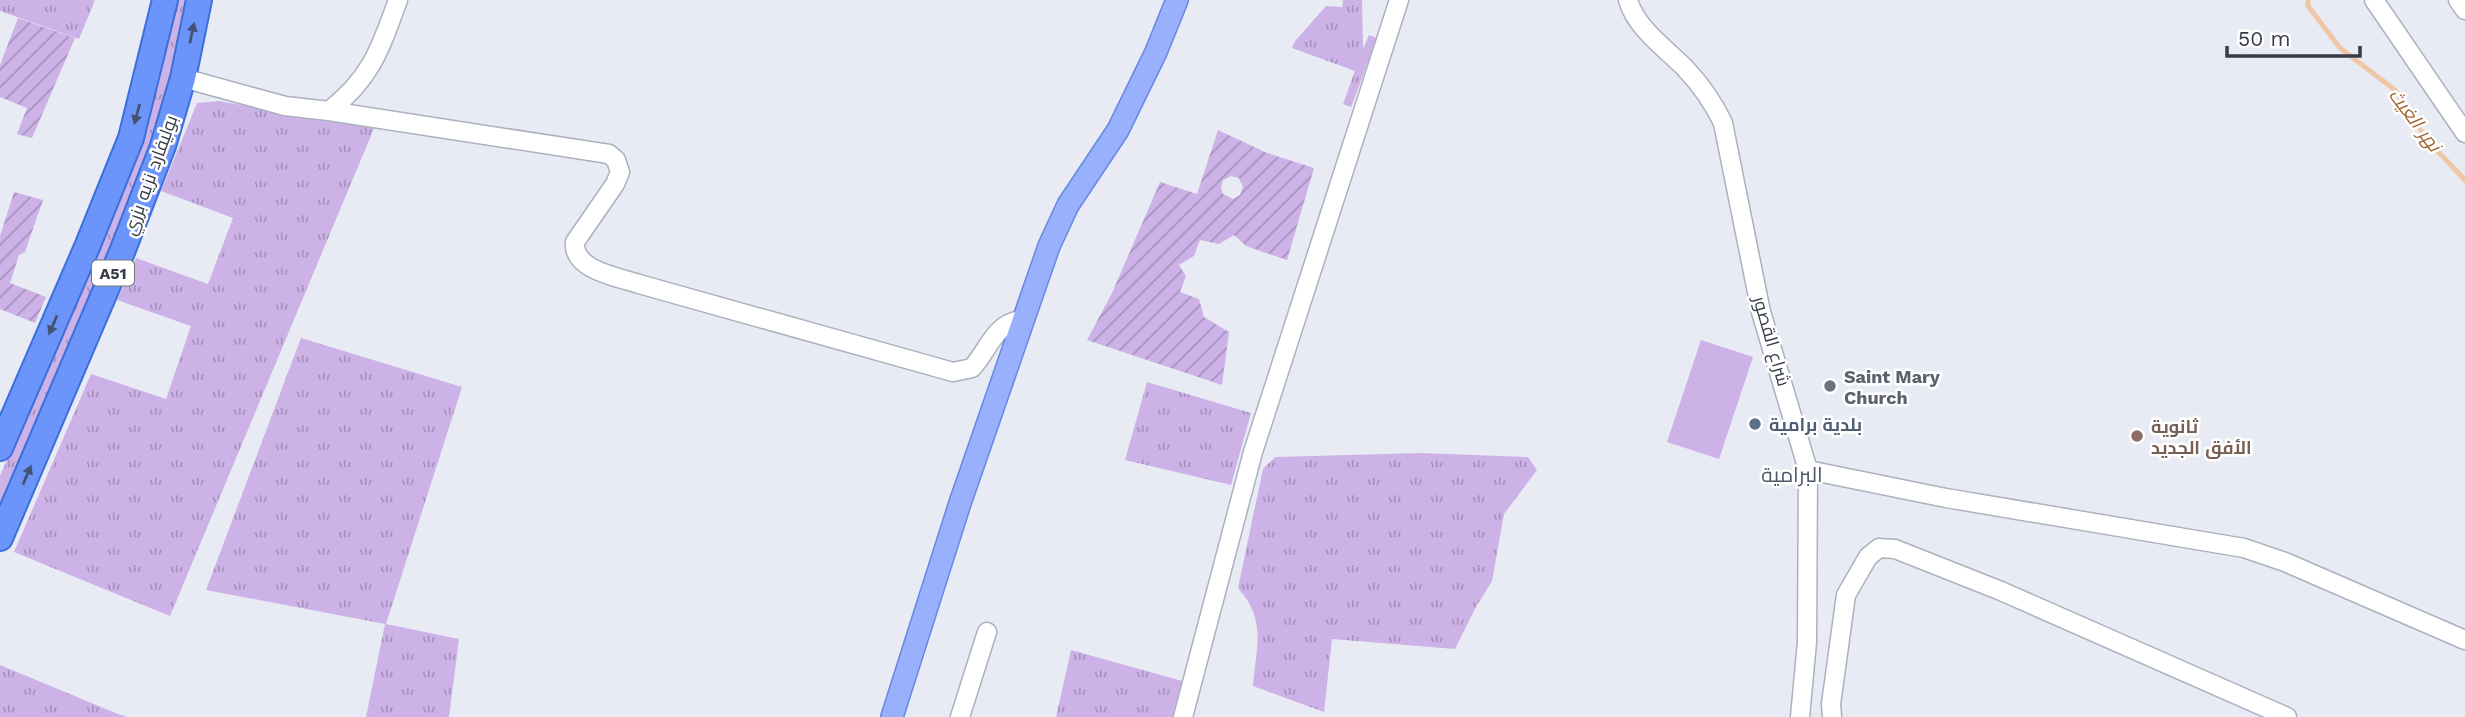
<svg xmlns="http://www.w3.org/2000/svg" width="2465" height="717" viewBox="0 0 2465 717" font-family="'Work Sans',Cairo,sans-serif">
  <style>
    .grass { fill: url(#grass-tufts) }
    .garden { fill: url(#garden-furrows); fill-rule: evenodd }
    .pitch { fill: #ccb2e7 }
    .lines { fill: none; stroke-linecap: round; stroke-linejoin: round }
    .stream { stroke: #efc7a6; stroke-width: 5 }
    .minor-casing { stroke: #abb1bf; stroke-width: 21 }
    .major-casing { stroke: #6887e2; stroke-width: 24 }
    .highway-casing { stroke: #3c6fdb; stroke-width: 28 }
    .minor { stroke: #fff; stroke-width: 18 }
    .major { stroke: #99b1fc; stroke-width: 21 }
    .highway { stroke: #6c95fb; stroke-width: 24 }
    .oneway { fill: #445374 }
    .worship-dot { fill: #6b7280; stroke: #fff; stroke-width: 2.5 }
    .service-dot { fill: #5c6f8a; stroke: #fff; stroke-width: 2.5 }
    .education-dot { fill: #8d6e63; stroke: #fff; stroke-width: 2.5 }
    .labels { text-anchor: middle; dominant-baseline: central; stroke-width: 5; stroke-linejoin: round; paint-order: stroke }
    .shield { fill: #fff; stroke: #73777e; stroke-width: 2 }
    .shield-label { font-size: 16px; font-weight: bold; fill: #373d47 }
    .street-label { font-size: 18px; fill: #373d47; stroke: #fff }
    .worship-label { font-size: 18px; font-weight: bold; fill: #5b616d; stroke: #fff; text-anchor: start }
    .service-label { font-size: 18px; font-weight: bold; fill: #4e5e75; stroke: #fff; text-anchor: start }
    .education-label { font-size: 18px; font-weight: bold; fill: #785e54; stroke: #fff; text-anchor: start }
    .water-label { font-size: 19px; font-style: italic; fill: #a2652f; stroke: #fff }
    .quarter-label { font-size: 21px; fill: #4e586a; stroke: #fff }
  </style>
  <defs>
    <pattern id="grass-tufts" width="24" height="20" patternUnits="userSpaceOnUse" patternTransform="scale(1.75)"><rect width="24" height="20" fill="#ccb2e7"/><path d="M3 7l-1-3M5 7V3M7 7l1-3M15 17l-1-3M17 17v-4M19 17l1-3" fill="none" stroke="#a692bd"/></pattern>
    <pattern id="garden-furrows" width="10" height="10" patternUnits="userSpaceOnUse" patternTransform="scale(1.75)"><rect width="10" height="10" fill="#ccb2e7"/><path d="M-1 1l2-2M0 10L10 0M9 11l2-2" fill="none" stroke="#a692bd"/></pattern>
  </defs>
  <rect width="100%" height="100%" fill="#e8ebf4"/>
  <g class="grass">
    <polygon points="0,0 95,0 79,39 0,11"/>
    <polygon points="175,0 189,0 166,104 150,153 0,516 0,476 105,229 148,120"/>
    <polygon points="1343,0 1362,0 1363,49 1369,35 1377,38 1351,107 1343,104 1355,71 1292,48 1295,41 1326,6 1342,7"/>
    <polygon points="219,101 308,117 375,126 170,616 14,552 91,374 166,399 191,326 117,300 136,258 208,284 233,218 161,191 197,103"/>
    <polygon points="301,338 462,387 386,624 459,639 449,717 366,717 385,624 206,590"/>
    <polygon points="1147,382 1251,413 1231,485 1125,460"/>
    <path d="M1422,453L1528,457L1537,470L1504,514L1492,581L1476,607L1455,649L1332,639L1324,712L1253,686C1256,646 1267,621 1238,588L1263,469L1275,457Z"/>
    <polygon points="1071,650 1186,682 1175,717 1056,717"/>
    <polygon points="0,665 118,714 127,717 0,717"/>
  </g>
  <g class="garden">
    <polygon points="18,18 75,38 32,138 17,134 27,108 0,97 0,65"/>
    <path d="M1218,130L1267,153L1314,168L1287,260L1246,246L1234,235L1219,244L1200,240L1194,256L1179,265L1186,276L1180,292L1199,299L1204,317L1229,332L1222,385L1087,340L1112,293L1160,182L1197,194ZM1231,176L1239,178L1243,187L1240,195L1233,199L1223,194L1221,187L1223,180Z"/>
    <polygon points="14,192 43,200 25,252 19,255 10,283 46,297 35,323 0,309 0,236"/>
  </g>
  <polygon class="pitch" points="1701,340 1753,357 1719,459 1667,442"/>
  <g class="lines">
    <polyline class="stream" points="2308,0 2308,6 2340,48 2395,90 2427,140 2465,180"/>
    <g class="minor-casing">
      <g id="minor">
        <path d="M1628,0C1636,28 1665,48 1685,68C1701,85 1713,102 1723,123L1761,312L1808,470L1807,642L1800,717"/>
        <polyline points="2374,0 2465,133"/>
        <polyline points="2458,0 2465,10"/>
        <path d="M183,78L285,106L329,111C372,77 380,49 398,0"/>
        <path d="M329,111L609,154L616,160L620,172L615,184L575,242C572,270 618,277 639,284L953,372L972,368C989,349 995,322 1023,320"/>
        <polyline points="1808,470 1946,498 2244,548 2285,562 2465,640"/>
        <polyline points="960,717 987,632"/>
        <polyline points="1183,717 1253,452 1399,0"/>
        <polyline points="1832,717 1831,704 1846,595 1868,557 1879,548 1895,549 2001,591 2287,717"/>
      </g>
    </g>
    <g class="major-casing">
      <polyline id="major" points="892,717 960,503 1049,246 1068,205 1118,130 1156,52 1177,0"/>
    </g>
    <g class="highway-casing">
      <g id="highway">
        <polyline points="0,448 87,247 131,138 165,0"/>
        <polyline points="0,538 122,252 163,146 183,78 199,0"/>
      </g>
    </g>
    <use href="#minor" class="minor"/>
    <use href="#major" class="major"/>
    <use href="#highway" class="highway"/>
  </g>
  <defs><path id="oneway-solid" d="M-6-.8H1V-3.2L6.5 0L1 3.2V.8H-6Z" transform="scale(1.75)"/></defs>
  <g class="oneway">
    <use href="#oneway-solid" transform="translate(192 33) rotate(-78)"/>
    <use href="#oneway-solid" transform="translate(137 114) rotate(105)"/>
    <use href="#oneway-solid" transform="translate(53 325) rotate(113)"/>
    <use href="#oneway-solid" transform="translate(27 475) rotate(-67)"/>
  </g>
  <circle class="worship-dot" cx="1830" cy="386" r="7"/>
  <circle class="service-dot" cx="1755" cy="424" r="7"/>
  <circle class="education-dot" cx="2137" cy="436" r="7"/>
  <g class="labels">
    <rect class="shield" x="92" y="260.5" width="42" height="25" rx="5"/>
    <g class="shield-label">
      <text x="113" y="273">A51</text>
    </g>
    <g class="street-label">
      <text transform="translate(150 175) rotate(-70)">بوليفارد نزيه بزري</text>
      <text transform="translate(1772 341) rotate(74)">شراع القصور</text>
    </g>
    <g class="worship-label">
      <text x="1844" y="376">Saint Mary<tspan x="1844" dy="21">Church</tspan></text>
    </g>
    <g class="service-label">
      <text x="1769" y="424">بلدية برامية</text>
    </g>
    <g class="education-label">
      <text x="2151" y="426">ثانوية<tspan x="2151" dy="21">الأفق الجديد</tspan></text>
    </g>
    <g class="water-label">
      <text transform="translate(2415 120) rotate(53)">نهر الغيث</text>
    </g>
    <g class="quarter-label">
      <text x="1792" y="474">البرامية</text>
    </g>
  </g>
  <path d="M2227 46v10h133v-10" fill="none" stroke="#373d47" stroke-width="3.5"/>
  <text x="2238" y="46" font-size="21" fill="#373d47" stroke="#ffffff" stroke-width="5" paint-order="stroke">50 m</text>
</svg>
